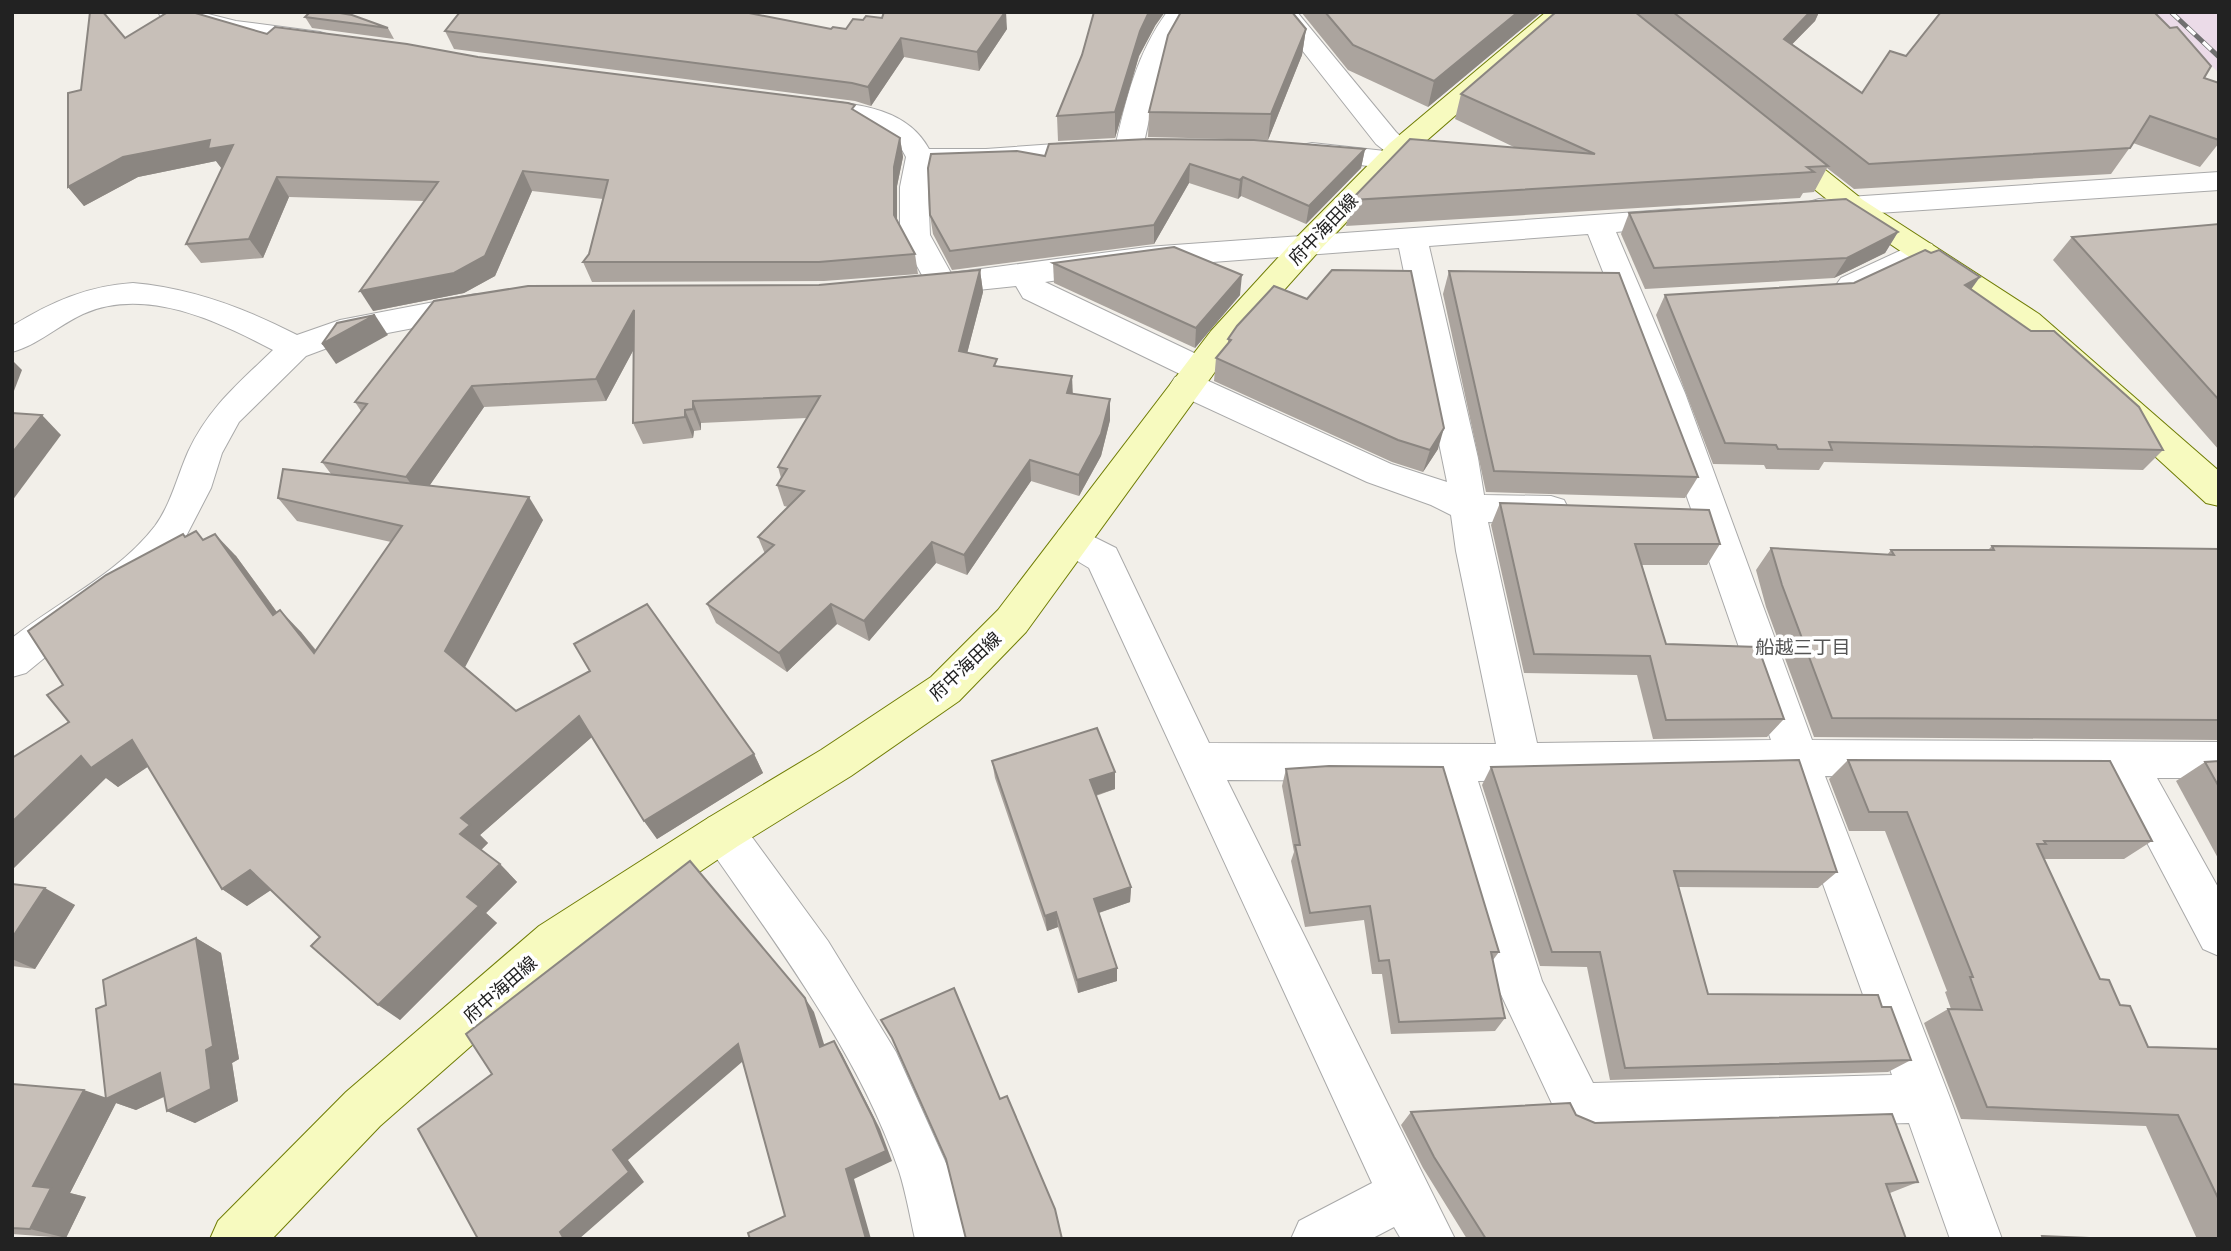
<svg xmlns="http://www.w3.org/2000/svg" width="2231" height="1251" viewBox="0 0 2231 1251" font-family="'DejaVu Sans','Noto Sans JP',sans-serif">
  <style>
    .industrial { fill: #ebdbe8 }
    .lines { fill: none; stroke-linecap: round; stroke-linejoin: round }
    .street-casing { stroke: #a9a9a9; stroke-width: 2 }
    .secondary-casing { stroke: #707d05; stroke-width: 2 }
    .street { fill: #fff; fill-rule: evenodd }
    .secondary { fill: #f7fabf; fill-rule: evenodd }
    .rail-casing { stroke: #707070; stroke-width: 5 }
    .rail { stroke: #fff; stroke-width: 3.5; stroke-dasharray: 11; stroke-linecap: butt }
    .wall { fill: #aba49e }
    .shaded-wall { fill: #8b8681 }
    .building { fill: #c7bfb8; stroke: #8b8681; stroke-width: 2 }
    .labels { text-anchor: middle; dominant-baseline: central; stroke-width: 7; stroke-linejoin: round; paint-order: stroke }
    .street-label { font-size: 18px; fill: #222; stroke: #fff }
    .neighbourhood-label { font-size: 19px; fill: #555; stroke: #fff }
  </style>
  <rect width="100%" height="100%" fill="#f2efe9"/>
  <polygon class="industrial" points="2154,12 2219,12 2219,73"/>
  <g class="lines">
    <g class="street-casing">
      <g id="street">
        <polygon points="158,12 200,12 236,21 320,32 329,35 333,40 329,45 320,48 235,37 161,17"/>
        <path d="M1167,12H1192C1164,54 1153,99 1143,148L1139,154L1129,156L1119,154L1115,148C1126,99 1137,53 1167,12Z"/>
        <polygon points="1272,12 1297,12 1396,132 1414,149 1410,155 1402,157 1404,160 1400,166 1390,169 1302,157 1298,151 1302,145 1312,143 1385,151 1376,144"/>
        <path d="M810,99C853,104 906,106 929,149H986L1098,141L1108,143L1112,149L1108,155L1098,157L986,167L932,166L928,187L930,235L951,273L1147,247L1679,209L1689,211L1694,218L1689,225L1616,232L1685,393L1812,740L2219,742V778H2157L2219,889V956L2203,949L2113,778L1825,776L1950,1098L2002,1239H1950L1909,1123L1579,1133L1562,1125L1498,988L1437,781L1227,780L1455,1239H1401L1394,1227L1371,1239H1291L1299,1221L1372,1183L1089,568L1059,550L1054,540L1059,530L1072,526L1116,548L1209,743L1496,744L1456,551L1451,515L1431,505L1367,482L1175,393L1170,385L1175,377L1182,375L1023,298L1016,286L930,295L919,292L914,285L923,277L900,235V187L906,157L900,146L892,137L864,123L800,113L796,107L800,101ZM1588,234L1651,393L1771,740L1537,743L1488,522L1551,524L1564,520L1569,510L1564,500L1551,496L1484,495L1478,458L1429,246ZM1399,248L1447,482L1391,464L1204,379L1211,377L1215,369L1211,361L1045,282L1147,267ZM1784,776L1892,1075L1593,1083L1542,981L1478,781Z"/>
        <polygon points="2219,172 2219,190 1819,217 1809,214 1804,208 1809,202 1819,199"/>
        <polygon points="1921,241 1932,244 1936,251 1932,258 1863,292 1852,295 1841,292 1836,285 1841,278"/>
        <path d="M133,283C191,288 245,308 297,335L340,320L476,294L487,298L492,305L487,312L476,316L346,341L306,356L239,422L222,453L211,488L182,544L152,579L76,632L26,673L12,677V638C59,601 118,574 155,526C171,504 177,477 188,452C209,407 238,384 273,350C218,321 145,286 83,314C59,325 38,345 12,352V326C51,302 87,286 133,283Z"/>
        <path d="M723,812L738,818L828,941L896,1052L949,1170L967,1239H915C910,1217 906,1193 899,1171C859,1054 778,947 708,846L701,832L708,818Z"/>
      </g>
    </g>
    <g class="secondary-casing">
      <g id="secondary">
        <polygon points="1546,12 1574,12 1410,155 1319,251 1233,347 1026,632 959,701 851,776 738,846 571,958 380,1126 272,1239 210,1239 218,1221 346,1092 539,926 708,818 821,750 931,677 998,610 1211,331 1297,237 1390,143"/>
        <polygon points="1779,139 1789,141 1863,200 2039,314 2219,471 2219,506 2206,503 2017,330 1843,212 1769,153 1765,147 1769,141"/>
      </g>
    </g>
    <use href="#street" class="street"/>
    <use href="#secondary" class="secondary"/>
    <g class="rail-casing">
      <polyline id="rail" points="2171,12 2219,57"/>
    </g>
    <use href="#rail" class="rail"/>
  </g>
  <g class="wall">
    <polygon points="1301,12 1542,12 1428,107 1348,70"/>
    <polygon points="1556,12 1819,12 1815,21 1792,44 1862,93 1906,56 2204,78 2219,83 2219,143 2200,167 2133,143 2111,174 1854,189 1827,168 1814,192 1803,193 1800,198 1346,226 1351,200 1516,148 1455,119 1461,94"/>
    <polygon points="305,17 388,28 394,39 312,28"/>
    <polygon points="882,18 1007,29 979,71 904,57 871,106 855,101 454,49 445,31 831,29 846,29 863,20"/>
    <polygon points="1155,26 1139,56 1115,138 1058,141 1057,116 1082,55"/>
    <polygon points="1306,29 1302,55 1268,140 1148,137 1149,112"/>
    <polygon points="267,34 478,57 856,111 900,138 903,157 897,186 897,222 915,254 918,274 824,281 592,282 583,262 589,254 603,199 532,191 495,276 464,293 373,311 424,201 289,197 263,258 201,263 186,244 222,169 216,161 138,177 84,206 68,187 81,90 125,38"/>
    <polygon points="1365,149 1361,168 1306,224 1241,196 1238,199 1189,183 1154,244 952,270 933,234 930,215 1045,156"/>
    <polygon points="1629,213 1898,232 1885,253 1834,278 1645,289 1621,234"/>
    <polygon points="2219,224 2219,450 2053,260 2072,237"/>
    <polygon points="1053,263 1240,295 1195,348 1054,283"/>
    <polygon points="980,270 983,292 967,353 998,367 1073,394 1110,399 1110,420 1101,456 1079,496 1031,481 967,575 936,563 869,641 837,624 787,672 716,623 707,604 765,554 758,537 788,507 784,506 777,485 781,478 778,467 807,418 701,423 701,430 694,431 693,438 643,444 633,423 634,349 606,401 484,407 429,486 543,520 464,668 516,711 754,754 763,773 657,839 644,821 592,737 480,835 488,843 481,850 500,864 517,882 486,913 497,923 400,1020 320,937 271,890 247,906 222,889 148,766 118,787 106,778 69,722 186,537 204,539 236,556 277,612 301,632 316,650 391,542 297,521 278,498 331,474 322,462 361,411 355,402 819,285"/>
    <polygon points="1449,271 1698,477 1685,498 1486,492 1443,294"/>
    <polygon points="1971,290 2163,450 2143,470 1824,462 1819,470 1766,469 1764,465 1713,464 1656,315 1665,295"/>
    <polygon points="1307,299 1438,449 1423,472 1392,462 1214,381 1216,358 1228,344 1228,339"/>
    <polygon points="1500,503 1720,544 1707,565 1642,565 1666,644 1784,719 1767,737 1653,739 1637,675 1524,673 1491,525"/>
    <polygon points="1992,546 2219,549 2219,740 1814,737 1766,607 1756,570 1771,548 1887,555 1891,550 1988,550"/>
    <polygon points="1848,760 2152,841 2124,859 2044,859 2100,979 2120,1005 2148,1047 2219,1049 2219,1239 2197,1239 2146,1126 1961,1119 1924,1023 1948,1009 1951,1009 1945,992 1947,991 1885,831 1849,831 1829,779"/>
    <polygon points="992,761 1115,789 1096,796 1131,887 1130,902 1099,913 1117,968 1117,981 1078,993 1058,927 1047,931 995,778"/>
    <polygon points="2219,761 2219,860 2176,781 2205,762"/>
    <polygon points="1491,767 1837,872 1818,888 1678,887 1708,994 1882,1007 1911,1060 1888,1072 1610,1080 1587,967 1540,966 1482,785"/>
    <polygon points="1286,769 1499,952 1493,960 1505,1018 1495,1031 1391,1034 1382,974 1372,974 1364,920 1305,927 1291,861 1294,852 1282,786"/>
    <polygon points="12,884 75,905 35,969 12,966"/>
    <polygon points="196,938 221,953 239,1059 232,1063 238,1101 195,1123 167,1111 164,1097 136,1110 116,1103 70,1193 86,1197 66,1238 12,1234 12,1084 106,1098 106,1005"/>
    <polygon points="1411,1112 1576,1115 1595,1123 1918,1182 1890,1193 1906,1239 1467,1239 1423,1168 1401,1125"/>
  </g>
  <g class="shaded-wall">
    <polygon points="1005,12 1006,12 1007,29 979,71 977,52"/>
    <polygon points="1149,12 1165,12 1155,26 1139,56 1115,138 1115,112 1140,31"/>
    <polygon points="1518,12 1542,12 1428,107 1434,81"/>
    <polygon points="1810,12 1819,12 1815,21 1772,65 1784,39"/>
    <polygon points="1306,29 1302,55 1268,140 1271,114"/>
    <polygon points="901,38 904,57 871,106 868,87"/>
    <polygon points="900,138 903,157 897,186 897,235 894,215 894,167"/>
    <polygon points="210,140 233,145 222,169 216,161 138,177 84,206 68,187 123,157"/>
    <polygon points="1365,149 1361,168 1306,224 1309,206"/>
    <polygon points="1190,164 1189,183 1154,244 1154,225"/>
    <polygon points="523,171 532,191 495,276 464,293 373,311 360,291"/>
    <polygon points="277,177 289,197 263,258 249,239"/>
    <polygon points="1243,177 1241,196 1238,199 1240,180"/>
    <polygon points="1898,232 1885,253 1834,278 1847,258"/>
    <polygon points="980,270 983,292 962,373 959,351"/>
    <polygon points="1242,275 1240,295 1195,348 1196,328"/>
    <polygon points="1980,277 1965,298 1965,285"/>
    <polygon points="634,310 643,332 606,401 596,379"/>
    <polygon points="375,315 388,335 336,364 322,344"/>
    <polygon points="12,360 22,370 12,396"/>
    <polygon points="1072,376 1073,397 1067,393"/>
    <polygon points="472,386 484,407 421,498 406,477"/>
    <polygon points="1110,399 1110,420 1101,456 1079,496 1079,475"/>
    <polygon points="693,401 701,423 701,430 693,409"/>
    <polygon points="685,410 694,431 693,438 685,417"/>
    <polygon points="42,415 61,435 12,501 12,453"/>
    <polygon points="1444,428 1438,449 1423,472 1430,450"/>
    <polygon points="1030,460 1031,481 967,575 964,555"/>
    <polygon points="529,497 543,520 462,673 445,651"/>
    <polygon points="215,534 236,556 294,636 273,615"/>
    <polygon points="932,542 936,563 869,641 864,621"/>
    <polygon points="831,604 837,624 787,672 779,653"/>
    <polygon points="280,610 301,632 334,674 314,653"/>
    <polygon points="579,716 593,736 480,835 488,843 479,852 460,834 461,818"/>
    <polygon points="132,740 158,760 118,787 106,778 12,870 12,822 81,756"/>
    <polygon points="754,754 763,773 657,839 644,821"/>
    <polygon points="1115,772 1115,789 1090,797 1090,780"/>
    <polygon points="500,864 517,882 486,913 497,923 400,1020 378,1005 467,897"/>
    <polygon points="250,870 274,888 247,906 222,889"/>
    <polygon points="1131,887 1130,902 1095,914 1094,899"/>
    <polygon points="45,888 75,905 35,969 12,959 12,938"/>
    <polygon points="1056,912 1058,927 1047,931 1045,916"/>
    <polygon points="196,938 221,953 239,1059 232,1063 238,1101 195,1123 167,1111 206,1050"/>
    <polygon points="1117,968 1117,981 1078,993 1077,980"/>
    <polygon points="805,998 814,1012 829,1060 820,1047"/>
    <polygon points="834,1041 842,1054 880,1129 892,1161 854,1179 871,1239 866,1239 846,1169"/>
    <polygon points="738,1044 749,1056 628,1160 644,1182 579,1239 564,1239 560,1232 613,1150"/>
    <polygon points="160,1073 188,1085 136,1110 116,1103 70,1193 86,1197 66,1238 30,1229 33,1186 84,1090 107,1098"/>
  </g>
  <g class="building">
    <polygon points="90,12 103,12 125,38 168,12 192,12 267,34 275,27 407,44 478,57 848,103 855,105 852,109 900,138 894,167 894,215 915,254 819,262 583,262 589,254 608,180 523,171 485,256 454,273 360,291 438,182 277,177 249,239 186,244 233,145 208,149 210,140 123,157 68,187 68,93 81,90"/>
    <polygon points="310,12 334,12 352,15 388,28 305,17"/>
    <polygon points="460,12 744,12 831,29 833,27 846,29 853,19 863,20 866,16 882,18 884,12 1005,12 977,52 901,38 868,87 852,83 445,31"/>
    <polygon points="1094,12 1149,12 1140,31 1115,112 1057,116 1082,55"/>
    <polygon points="1181,12 1292,12 1306,29 1271,114 1149,112 1168,35"/>
    <polygon points="1325,12 1518,12 1434,81 1353,45"/>
    <polygon points="1556,12 1635,12 1828,166 1807,167 1814,172 1351,200 1410,139 1595,154 1461,94"/>
    <polygon points="1673,12 1810,12 1784,39 1862,93 1890,51 1906,56 1941,12 2154,12 2170,28 2177,27 2211,66 2204,78 2219,83 2219,140 2150,116 2130,148 1869,164"/>
    <polygon points="1148,139 1254,140 1365,149 1309,206 1243,177 1240,180 1190,164 1154,225 950,251 930,215 928,168 931,154 1017,151 1045,156 1049,144"/>
    <polygon points="1846,199 1898,232 1847,258 1654,268 1629,213"/>
    <polygon points="2219,224 2219,400 2072,237"/>
    <polygon points="1174,247 1242,275 1196,328 1053,263"/>
    <polygon points="1925,250 1931,253 1939,250 1980,277 1965,285 2031,331 2054,331 2139,407 2163,450 1829,442 1832,450 1778,449 1776,445 1725,443 1665,295 1854,283"/>
    <polygon points="980,270 959,351 997,359 994,366 1072,376 1067,393 1110,399 1101,434 1079,475 1030,460 964,555 932,542 864,621 831,604 779,653 707,604 774,545 758,537 804,491 777,485 787,469 778,467 820,396 693,401 693,409 685,410 685,417 633,423 634,310 596,379 472,386 406,477 322,462 367,404 355,402 434,301 528,286 819,285"/>
    <polygon points="1332,270 1411,271 1444,428 1430,450 1398,440 1216,358 1231,340 1228,339 1237,326 1274,286 1307,299"/>
    <polygon points="1449,271 1619,273 1698,477 1494,471"/>
    <polygon points="375,315 322,344 337,323"/>
    <polygon points="12,413 42,415 12,453"/>
    <polygon points="283,469 529,497 445,651 516,711 590,671 574,644 647,604 754,754 644,821 579,716 461,818 470,825 460,834 500,864 467,897 479,906 378,1005 311,946 320,937 250,870 222,889 132,740 91,768 81,756 12,822 12,758 69,722 47,695 63,685 28,631 106,575 183,534 185,537 196,531 203,540 215,534 273,615 280,610 314,653 402,526 278,498"/>
    <polygon points="1500,503 1709,510 1720,544 1635,544 1666,644 1758,647 1784,719 1666,720 1650,656 1534,654"/>
    <polygon points="1992,546 2219,549 2219,720 1832,718 1782,585 1771,548 1894,555 1891,550 1994,550"/>
    <polygon points="1097,728 1115,772 1090,780 1131,887 1094,899 1117,968 1077,980 1056,912 1045,916 992,761"/>
    <polygon points="1799,760 1837,872 1674,871 1708,994 1878,995 1882,1007 1891,1007 1911,1060 1625,1068 1600,952 1552,952 1491,767"/>
    <polygon points="1848,760 2110,761 2152,841 2044,841 2046,844 2037,844 2100,979 2109,980 2120,1005 2130,1006 2148,1047 2219,1049 2219,1200 2178,1115 1987,1107 1948,1009 1982,1010 1970,977 1973,977 1907,812 1869,812"/>
    <polygon points="2219,761 2219,787 2205,762"/>
    <polygon points="1329,766 1443,767 1499,952 1491,952 1505,1018 1399,1022 1389,960 1379,961 1370,906 1310,913 1295,845 1300,845 1286,769"/>
    <polygon points="690,861 805,998 820,1047 834,1041 873,1118 886,1151 846,1169 866,1239 750,1239 748,1233 785,1216 738,1044 613,1150 629,1172 560,1232 564,1239 478,1239 418,1129 492,1074 466,1034"/>
    <polygon points="12,884 45,888 12,938"/>
    <polygon points="196,938 213,1046 206,1050 211,1089 167,1111 160,1073 106,1099 96,1009 106,1005 103,980"/>
    <polygon points="954,988 1000,1099 1007,1096 1055,1209 1062,1239 966,1239 946,1159 892,1038 881,1020"/>
    <polygon points="12,1084 84,1090 33,1186 51,1188 30,1229 12,1228"/>
    <polygon points="1570,1103 1576,1115 1595,1123 1892,1114 1918,1182 1886,1184 1906,1239 1486,1239 1434,1157 1411,1112"/>
    <polygon points="2042,1236 2113,1239 2043,1239"/>
  </g>
  <g class="labels">
    <g class="street-label">
      <text transform="translate(1323 229) rotate(-46)">府中海田線</text>
      <text transform="translate(965 666) rotate(-43)">府中海田線</text>
      <text transform="translate(500 989) rotate(-41)">府中海田線</text>
    </g>
    <g class="neighbourhood-label">
      <text x="1803" y="647">船越三丁目</text>
    </g>
  </g>
  <rect width="2231" height="1251" fill="none" stroke="#222222" stroke-width="28"/>
</svg>
